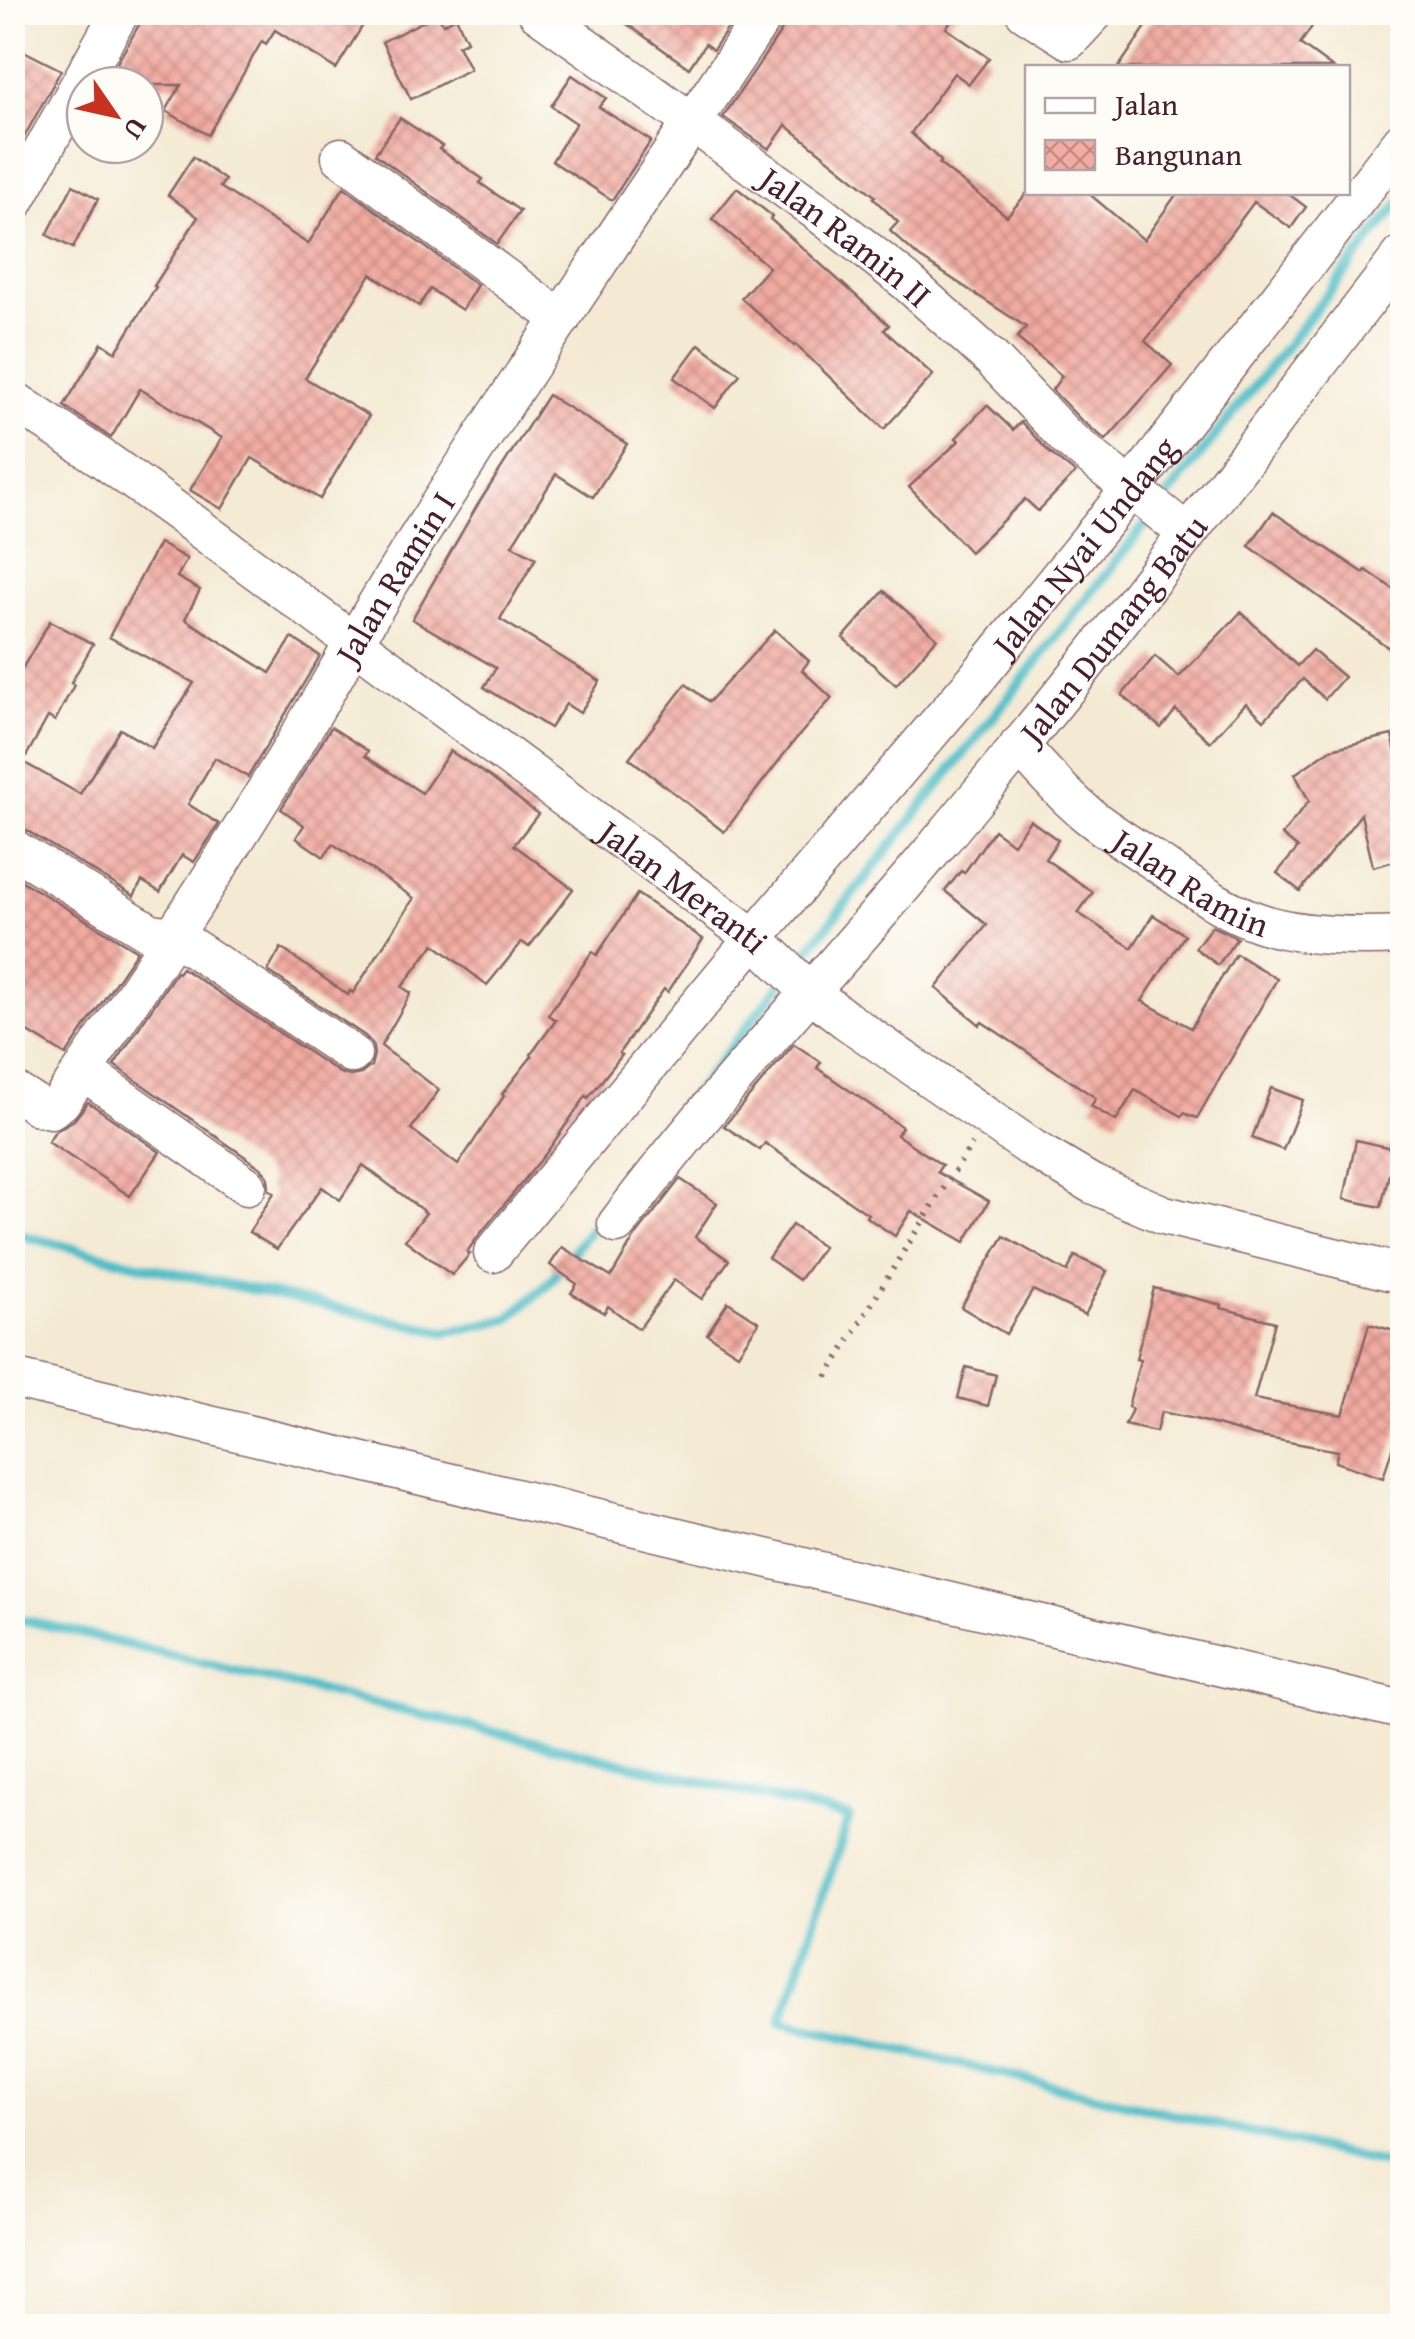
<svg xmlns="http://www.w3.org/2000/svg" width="1415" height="2339" viewBox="0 0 1415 2339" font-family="'Gentium Book Plus',serif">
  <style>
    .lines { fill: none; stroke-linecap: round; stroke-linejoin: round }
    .stream { stroke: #50bec8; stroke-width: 10 }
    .building { fill: url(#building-cross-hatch) }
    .minor-casing { stroke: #866666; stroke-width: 41 }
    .path { stroke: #866666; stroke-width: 6; stroke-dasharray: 2.5 8; stroke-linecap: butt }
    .minor { stroke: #fff; stroke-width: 38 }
    .labels { text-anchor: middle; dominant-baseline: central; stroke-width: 9; stroke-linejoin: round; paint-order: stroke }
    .street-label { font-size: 35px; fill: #4a1f2b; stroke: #fdfcf7 }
  </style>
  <defs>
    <pattern id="building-cross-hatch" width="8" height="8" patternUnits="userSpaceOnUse" patternTransform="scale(2.5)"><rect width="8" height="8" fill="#f2aba2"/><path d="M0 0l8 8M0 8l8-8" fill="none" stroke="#c68b84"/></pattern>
  </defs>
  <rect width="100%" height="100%" fill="#fdfcf7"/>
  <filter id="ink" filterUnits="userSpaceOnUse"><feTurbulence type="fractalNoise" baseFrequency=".01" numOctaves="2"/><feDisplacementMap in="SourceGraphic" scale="20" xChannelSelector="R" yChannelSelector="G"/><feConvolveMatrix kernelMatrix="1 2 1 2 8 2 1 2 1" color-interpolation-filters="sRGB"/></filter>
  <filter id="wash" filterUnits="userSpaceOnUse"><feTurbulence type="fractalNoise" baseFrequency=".0048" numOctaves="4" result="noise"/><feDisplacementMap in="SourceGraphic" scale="40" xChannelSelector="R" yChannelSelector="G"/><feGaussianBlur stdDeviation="2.25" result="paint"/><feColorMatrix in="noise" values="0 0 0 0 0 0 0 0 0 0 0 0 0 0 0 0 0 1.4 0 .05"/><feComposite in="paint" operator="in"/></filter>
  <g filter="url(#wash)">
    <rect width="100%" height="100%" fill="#f4ead3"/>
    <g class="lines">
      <g class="stream">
        <polyline points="795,967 1402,200"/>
        <polyline points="637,1167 784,980"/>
        <polyline points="12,1233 144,1266 445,1332 508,1319 548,1284 609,1205"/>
        <polyline points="12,1617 849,1817 781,2022 1402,2168"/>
      </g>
    </g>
    <g id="blocks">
      <g class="building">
        <polygon points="142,12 371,12 336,69 275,30 266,44 262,41 208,135 166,111 181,85 119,85 108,79 140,23"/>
        <polygon points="610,12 721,12 733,21 713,50 705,44 689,68"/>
        <polygon points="794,12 957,12 946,28 989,58 969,84 954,73 911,133 941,161 939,164 1007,216 1028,192 1087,192 1144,240 1178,192 1286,192 1306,207 1291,228 1254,202 1207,265 1145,341 1172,365 1106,440 1081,420 1052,390 1062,376 1017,338 1026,327 919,257 890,231 898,222 873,198 875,196 786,125 769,149 723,117"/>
        <polygon points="1156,12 1322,12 1300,44 1333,68 1118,68"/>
        <polygon points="438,14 443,24 456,17 467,41 458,45 470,69 411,99 382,42"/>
        <polygon points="12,45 61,70 12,159"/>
        <polygon points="572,75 606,98 599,107 651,141 612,200 552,161 576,123 551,106"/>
        <polygon points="400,118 442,146 439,149 483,179 480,183 520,211 497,244 375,154"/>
        <polygon points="193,157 225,180 220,187 308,244 344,187 477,285 462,310 430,289 419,306 371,274 305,378 369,416 320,499 252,458 222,509 190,490 222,438 140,389 111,438 64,406 102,343 116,352 156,287 154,286 198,217 168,195"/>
        <polygon points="73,185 98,199 73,248 47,235"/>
        <polygon points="737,188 772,216 770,219 889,325 884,330 933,375 884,429 795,344 794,346 741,298 769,267 712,219"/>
        <polygon points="699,344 740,374 715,408 674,378"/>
        <polygon points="548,395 627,444 593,497 556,474 512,545 536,558 500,619 600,681 580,713 566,704 550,728 484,687 496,668 412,619 477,506"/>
        <polygon points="987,405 1013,430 1021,422 1050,453 1075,473 1038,511 1025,499 970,552 909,487 959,441 956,438"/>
        <polygon points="1273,512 1364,573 1366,570 1402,595 1402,630 1389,648 1249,546"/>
        <polygon points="159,543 187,559 177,577 200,590 185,619 270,673 292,638 320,656 248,777 215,758 188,804 219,824 194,862 182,855 160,892 142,881 134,896 24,829 12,826 12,686 50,621 93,644 71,683 74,685 55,721 48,717 23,762 80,794 120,729 152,748 194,683 109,637"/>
        <polygon points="884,591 937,638 896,685 843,638"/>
        <polygon points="1241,612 1297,666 1312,650 1344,677 1325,699 1303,679 1264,720 1246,703 1210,742 1176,710 1161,728 1122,695 1155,656 1179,677"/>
        <polygon points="775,630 809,661 802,670 832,698 795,740 724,832 629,758 686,684 709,702"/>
        <polygon points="331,727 368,751 365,756 422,793 450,751 490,777 538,814 514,845 573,889 529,947 522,942 487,985 434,944 402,987 411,993 381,1046 439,1090 411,1129 458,1165 504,1096 502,1094 532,1056 531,1054 556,1020 548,1015 592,952 597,955 637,894 703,939 668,992 664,989 619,1053 622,1055 588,1098 586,1096 547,1152 476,1239 467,1252 470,1254 452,1275 405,1240 426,1213 363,1165 340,1200 322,1187 277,1249 249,1232 274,1193 269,1190 268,1177 261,1168 114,1065 176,972 178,973 182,968 340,1073 350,1076 361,1074 371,1066 374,1054 372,1043 365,1036 268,971 281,948 348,995 350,991 353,993 414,898 333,844 324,857 296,838 304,825 281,809"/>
        <polygon points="1392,735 1402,779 1402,859 1373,867 1361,814 1300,891 1277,873 1298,848 1282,835 1309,801 1295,774 1331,749"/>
        <polygon points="1030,820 1058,840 1045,859 1093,892 1078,913 1132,948 1153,915 1185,935 1142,1001 1191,1028 1236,954 1277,979 1197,1118 1184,1113 1182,1116 1135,1090 1116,1121 1091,1106 1096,1098 982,1022 980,1025 936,988 987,925 945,891 961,871 964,873 994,830 1013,844"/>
        <polygon points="12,875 137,951 66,1055 12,1022"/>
        <polygon points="1212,926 1237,938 1218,965 1195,948"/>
        <polygon points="794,1044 821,1062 817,1068 902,1127 897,1135 942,1165 937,1172 989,1201 965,1242 911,1211 895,1236 866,1217 868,1214 765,1143 760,1150 724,1126"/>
        <polygon points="1271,1088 1303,1100 1283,1150 1252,1138"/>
        <polygon points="88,1102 160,1152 130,1196 48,1142 55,1131 74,1120"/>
        <polygon points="1356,1140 1395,1149 1381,1207 1344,1199"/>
        <polygon points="680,1179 717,1203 695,1237 729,1260 702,1299 674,1280 639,1329 608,1306 604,1313 571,1293 577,1284 550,1265 562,1247 611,1277 634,1238"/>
        <polygon points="792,1225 823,1247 799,1280 768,1258"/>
        <polygon points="1004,1236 1067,1272 1075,1256 1107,1271 1085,1315 1033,1290 1006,1334 961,1307"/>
        <polygon points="1154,1288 1222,1305 1221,1308 1275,1322 1254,1399 1343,1415 1369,1324 1402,1333 1402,1416 1383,1478 1335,1462 1338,1451 1256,1436 1195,1419 1161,1412 1156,1432 1125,1425 1132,1409 1128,1407 1140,1360 1136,1359"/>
        <polygon points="728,1302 759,1322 738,1354 707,1334"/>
        <polygon points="966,1367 996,1375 988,1406 958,1398"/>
      </g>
    </g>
  </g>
  <g filter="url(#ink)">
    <use href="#blocks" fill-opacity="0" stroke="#866666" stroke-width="2.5"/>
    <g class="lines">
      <g class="minor-casing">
        <g id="minor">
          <path id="s1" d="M537,12L818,212L906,281L992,359L1066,437L1187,533"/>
          <polyline points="1025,12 1069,40 1095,12"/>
          <polyline points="341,157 561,319"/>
          <polyline points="12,206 120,12"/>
          <path id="s2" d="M12,399L106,461L187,519L754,938L810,992L846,1020L1033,1149L1092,1184L1164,1215L1402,1274"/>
          <path id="s3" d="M1019,745C1041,769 1063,795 1089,816C1113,835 1140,851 1165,868C1195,889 1223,910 1258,922C1299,937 1359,937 1402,935"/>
          <polyline points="12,848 151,933 175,936 352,1054"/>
          <polyline points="83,1071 247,1186"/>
          <path id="s4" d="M12,1090L40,1107L51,1109L61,1102C136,994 208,885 276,774C319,705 357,635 400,566C518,379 643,196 766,12"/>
          <path id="s5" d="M617,1224C716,1091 833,971 939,843C992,779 1046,715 1097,650C1200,519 1300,386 1402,255"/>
          <path id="s6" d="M493,1253L754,938L976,679L1130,490L1402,141"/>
          <polyline points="12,1378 1402,1710"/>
        </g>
      </g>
      <polyline class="path" points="827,1377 905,1249 972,1144"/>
      <use href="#minor" class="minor"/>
    </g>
  </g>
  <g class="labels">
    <g class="street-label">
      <text stroke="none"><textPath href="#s1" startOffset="382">Jalan Ramin II</textPath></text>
      <text stroke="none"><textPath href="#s6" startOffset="922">Jalan Nyai Undang</textPath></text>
      <text stroke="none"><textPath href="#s4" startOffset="678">Jalan Ramin I</textPath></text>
      <text stroke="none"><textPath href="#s5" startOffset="775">Jalan Dumang Batu</textPath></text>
      <text stroke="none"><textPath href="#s3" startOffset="222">Jalan Ramin</textPath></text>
      <text stroke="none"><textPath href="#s2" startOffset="830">Jalan Meranti</textPath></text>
    </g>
  </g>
  <rect width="1415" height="2339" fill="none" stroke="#fdfcf7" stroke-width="50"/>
  <rect x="1025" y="65" width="325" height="130" fill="#fdfcf7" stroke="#b5a4a5" stroke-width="2.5"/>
  <rect x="1045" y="98" width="50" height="15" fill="#ffffff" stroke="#b5a4a5" stroke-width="2.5"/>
  <text x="1115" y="115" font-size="30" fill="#4a1f2b">Jalan</text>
  <rect x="1045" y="140" width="50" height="30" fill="url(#building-cross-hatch)" stroke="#b5a4a5" stroke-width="2.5"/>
  <text x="1115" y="165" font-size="30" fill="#4a1f2b">Bangunan</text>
  <g transform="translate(115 115) rotate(124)"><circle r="48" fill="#fdfcf7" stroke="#b5a4a5" stroke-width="2.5"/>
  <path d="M0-8L18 38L0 25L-18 38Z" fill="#c8321e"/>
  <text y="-15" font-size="28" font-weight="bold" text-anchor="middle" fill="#4a1f2b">U</text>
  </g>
</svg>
